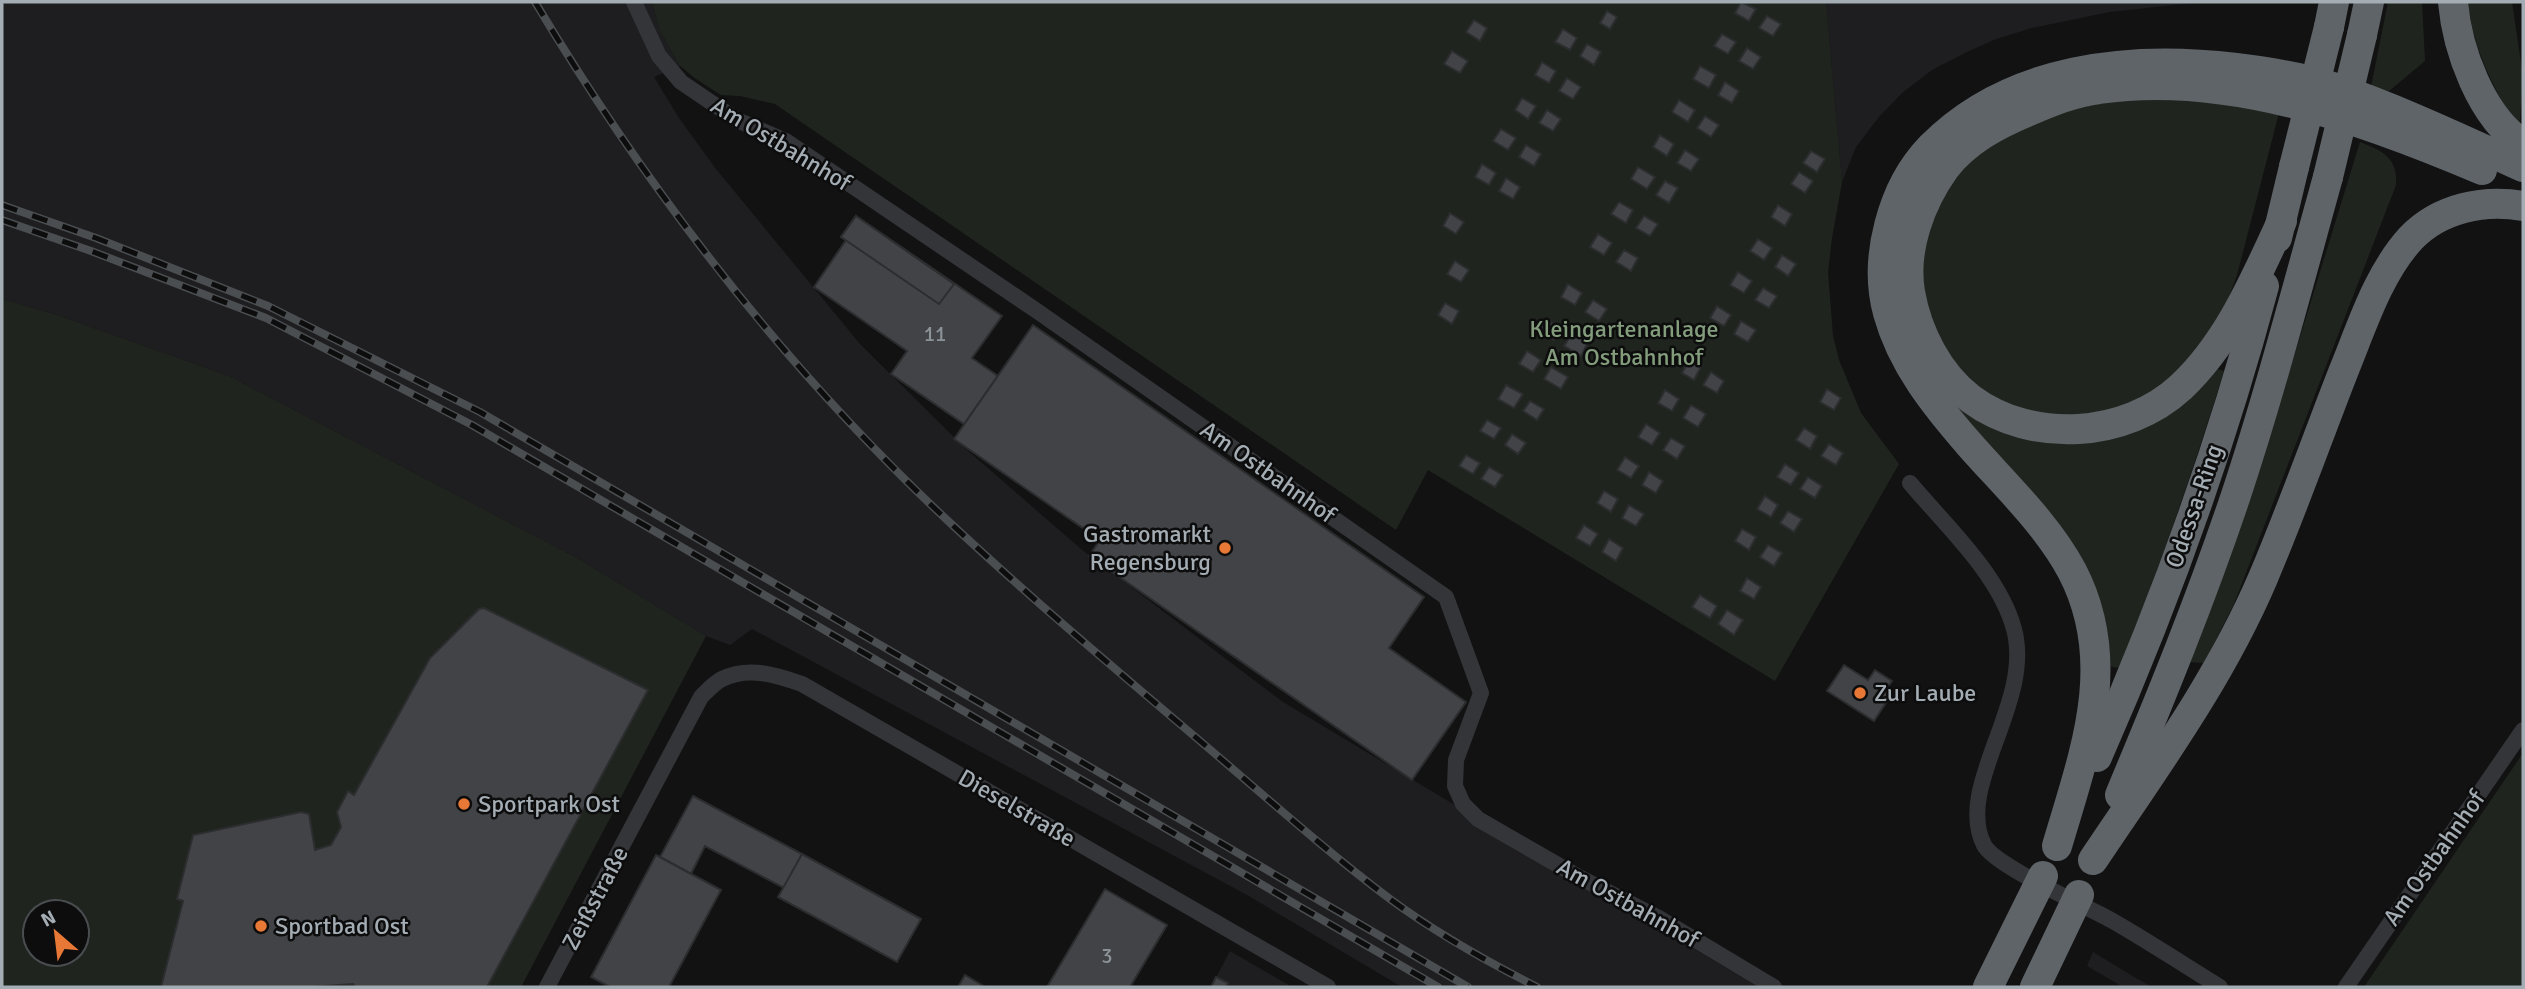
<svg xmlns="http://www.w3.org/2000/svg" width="2525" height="989" viewBox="0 0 2525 989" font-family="Signika,sans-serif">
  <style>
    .built { fill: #1e1e20 }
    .green { fill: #1f251e; fill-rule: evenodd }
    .building { fill: #414346; stroke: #2c2d2f; stroke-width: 2 }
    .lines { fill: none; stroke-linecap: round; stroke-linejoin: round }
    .street { stroke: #333538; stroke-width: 16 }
    .highway { stroke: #5f6468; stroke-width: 30 }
    .rail-casing { stroke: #4a4e51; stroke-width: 8 }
    .rail { stroke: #0d0d0e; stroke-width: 5; stroke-dasharray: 16; stroke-linecap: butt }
    .highway-bridge { stroke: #5f6468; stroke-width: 30 }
    .poi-dot { fill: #e77836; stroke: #0d0d0e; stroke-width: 2.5 }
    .labels { text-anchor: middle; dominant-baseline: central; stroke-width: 5; stroke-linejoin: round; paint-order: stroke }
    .number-label { font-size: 21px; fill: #8b9298 }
    .street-label { font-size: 24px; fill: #a4adb3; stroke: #0d0d0e }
    .park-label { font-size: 24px; fill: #839d7c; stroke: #0d0d0e }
    .poi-label { font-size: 24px; fill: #a4adb3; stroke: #0d0d0e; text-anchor: start }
  </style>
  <rect width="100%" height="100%" fill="#121213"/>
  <g class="built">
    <polygon points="2,2 652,2 660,31 680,66 654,77 679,118 716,169 860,344 967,450 1081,549 1283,702 1758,987 1402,987 1247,895 752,629 730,645 706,636 577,558 229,376 57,315 2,299"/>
    <polygon points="1826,2 2201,2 2110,12 2032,28 1996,39 1965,53 1932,70 1902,93 1879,117 1856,147 1842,182"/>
    <polygon points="1230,951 1292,987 1211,987"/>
    <polygon points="2093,952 2136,978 2152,987 2123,987 2087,966"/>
  </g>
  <g class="green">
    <polygon points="652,2 1826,2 1842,182 1832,238 1828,273 1833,336 1839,360 1861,413 1899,464 1775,681 1428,470 1396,530 775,104 740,96 721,95 696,79 680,66 660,31"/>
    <polygon points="2388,2 2422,2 2425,61 2389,91 2371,87"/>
    <path d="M2468,2H2512L2523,77L2519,132C2495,89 2473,51 2468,2Z"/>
    <polygon points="2172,97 2280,109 2237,275 2224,311 2207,343 2152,395 2124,408 2066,417 2012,408 1966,379 1933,334 1921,280 1926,228 1948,185 1981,148 2048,115 2106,102"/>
    <path d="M2360,142C2383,151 2398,158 2396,185L2234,604L2204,663L2190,662L2256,480Z"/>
    <path d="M2,299L57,315L229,376L577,558L706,636L521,987H2ZM35,912H77V954H35Z"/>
    <path d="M2214,368L2224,371C2193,472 2158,570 2120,668L2107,666V645L1959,418L1948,393L2054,440Z"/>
    <polygon points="2523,753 2523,987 2364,987"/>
  </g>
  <g class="building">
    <polygon points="1741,2 1756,9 1749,21 1735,13"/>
    <polygon points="1607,11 1617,17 1610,29 1600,23"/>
    <polygon points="1767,16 1781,24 1773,36 1759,28"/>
    <polygon points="1474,20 1487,28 1480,41 1466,32"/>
    <polygon points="1563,29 1577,38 1570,50 1555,42"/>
    <polygon points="1722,34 1736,42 1728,54 1714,46"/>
    <polygon points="1587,44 1601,52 1594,65 1580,56"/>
    <polygon points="1747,48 1761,57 1753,69 1739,61"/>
    <polygon points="1452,51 1468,61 1460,73 1444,64"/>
    <polygon points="1542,62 1556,71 1549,83 1535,75"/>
    <polygon points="1700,66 1716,75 1709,88 1693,79"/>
    <polygon points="1567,78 1581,87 1573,99 1559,91"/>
    <polygon points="1725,82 1739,91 1732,103 1718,95"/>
    <polygon points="1522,98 1536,106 1528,119 1515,110"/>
    <polygon points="1679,100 1695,110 1688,122 1672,112"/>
    <polygon points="1547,110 1561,119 1553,131 1539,123"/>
    <polygon points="1705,116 1719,125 1711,137 1697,128"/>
    <polygon points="1501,129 1516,138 1508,150 1493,141"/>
    <polygon points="1660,135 1674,144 1667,156 1653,147"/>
    <polygon points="1526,145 1541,154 1534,166 1519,157"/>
    <polygon points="1685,150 1699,159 1691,171 1677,163"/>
    <polygon points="1811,151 1825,159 1817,172 1803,163"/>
    <polygon points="1482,164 1496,173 1489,185 1475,177"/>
    <polygon points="1638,167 1655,177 1647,189 1631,179"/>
    <polygon points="1799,172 1813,181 1805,193 1791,184"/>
    <polygon points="1506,178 1520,187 1513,199 1499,191"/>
    <polygon points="1665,181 1678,188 1669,203 1656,195"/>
    <polygon points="1619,202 1633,210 1626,223 1611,214"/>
    <polygon points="1778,205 1792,214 1785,226 1771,217"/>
    <polygon points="1450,213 1464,222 1456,234 1443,226"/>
    <polygon points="856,216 1002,316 972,358 998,376 964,424 891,374 907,351 814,287 846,240 841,237"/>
    <polygon points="856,216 954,284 939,304 841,237"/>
    <polygon points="1644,216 1658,224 1650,236 1636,228"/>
    <polygon points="1598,234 1612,243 1604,255 1590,247"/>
    <polygon points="1758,239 1772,248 1764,260 1750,251"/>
    <polygon points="1624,250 1638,258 1631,271 1616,262"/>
    <polygon points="1782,255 1796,264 1788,276 1775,267"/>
    <polygon points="1455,261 1469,270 1461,282 1447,274"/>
    <polygon points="1738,272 1752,281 1744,293 1730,285"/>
    <polygon points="1568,284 1582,293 1575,305 1561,297"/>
    <polygon points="1763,288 1777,296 1769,308 1755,300"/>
    <polygon points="1593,300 1607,309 1599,321 1585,312"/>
    <polygon points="1445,303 1459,311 1452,324 1438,315"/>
    <polygon points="1717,306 1731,315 1724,326 1710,318"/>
    <polygon points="1547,320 1561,328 1554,340 1540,332"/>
    <polygon points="1741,321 1756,330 1748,342 1734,334"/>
    <polygon points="1033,325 1424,597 1389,648 1466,702 1412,780 1089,556 1100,540 954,439"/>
    <polygon points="1573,332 1589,341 1581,356 1564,346"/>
    <polygon points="1527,351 1541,360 1533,372 1519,364"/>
    <polygon points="1690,358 1702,365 1694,380 1682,373"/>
    <polygon points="1551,367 1568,377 1561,389 1544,379"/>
    <polygon points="1711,372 1724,381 1717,393 1703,385"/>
    <polygon points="1506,385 1523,394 1514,408 1498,399"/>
    <polygon points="1827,389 1841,398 1834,410 1820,402"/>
    <polygon points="1665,390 1679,399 1672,411 1658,403"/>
    <polygon points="1530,401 1544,409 1537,420 1523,411"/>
    <polygon points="1691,405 1706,414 1698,427 1683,418"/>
    <polygon points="1487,420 1501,428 1494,439 1480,431"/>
    <polygon points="1646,424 1660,433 1652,445 1638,437"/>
    <polygon points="1804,428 1817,436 1810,449 1796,440"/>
    <polygon points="1512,434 1526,443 1518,454 1505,445"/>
    <polygon points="1671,438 1685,446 1677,459 1663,450"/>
    <polygon points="1829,444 1843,453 1836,465 1821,456"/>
    <polygon points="1466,455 1480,463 1473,474 1459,466"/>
    <polygon points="1625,457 1639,466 1631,478 1617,470"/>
    <polygon points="1785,464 1799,473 1791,485 1777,477"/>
    <polygon points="1489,467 1503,475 1495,487 1481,479"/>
    <polygon points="1649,472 1663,481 1656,493 1642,485"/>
    <polygon points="1808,477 1822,486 1815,498 1800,489"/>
    <polygon points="1604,491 1618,499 1611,512 1597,503"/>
    <polygon points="1765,496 1778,505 1771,517 1757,509"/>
    <polygon points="1629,505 1644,514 1636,526 1622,518"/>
    <polygon points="1788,511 1802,519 1794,532 1780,523"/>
    <polygon points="1584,525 1598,534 1590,546 1576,538"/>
    <polygon points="1742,529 1756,537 1749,550 1735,541"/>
    <polygon points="1609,539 1623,548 1616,561 1602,552"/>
    <polygon points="1768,545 1782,553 1774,566 1760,557"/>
    <polygon points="1747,578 1761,587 1754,599 1740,591"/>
    <polygon points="1700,595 1717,606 1710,618 1692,607"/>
    <polygon points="484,608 648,690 487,987 355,987 353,984 312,987 161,987 183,901 177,899 193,835 301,812 309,814 315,850 331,845 341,827 337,812 348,791 354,795 430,658 479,609"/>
    <polygon points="1727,610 1743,620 1734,635 1718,624"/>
    <polygon points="1844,665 1868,680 1875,670 1892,681 1885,691 1891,695 1874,721 1827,691"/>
    <polygon points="693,796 802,854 784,888 705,846 691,874 660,857"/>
    <polygon points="802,854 921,919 897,962 778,897"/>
    <polygon points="656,855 721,890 669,987 610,987 591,977"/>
    <polygon points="1105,889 1167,925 1130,987 1047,987"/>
    <polygon points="965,975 985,987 958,987"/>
    <polygon points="1216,977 1228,983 1226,987 1211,987"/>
  </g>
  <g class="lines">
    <g class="street">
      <polyline points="634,2 659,56 681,82 737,120 786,141 1037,311 1446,597 1481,693 1456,760 1455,786 1463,804 1478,819 1577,876 1659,918 1774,987"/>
      <path d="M1910,483C1946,526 1999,574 2014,629C2034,703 1954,786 1984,845C1995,866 2086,906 2111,920C2148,941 2184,965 2220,987"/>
      <path d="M547,987L701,697C707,691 714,683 722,679C749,666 776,675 802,684L1328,987"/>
      <polyline points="2346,987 2523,730"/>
    </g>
    <g class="highway">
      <path d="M2453,2C2457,49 2481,117 2523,144"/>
      <polyline points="2329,27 2334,2"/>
      <polyline points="2362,35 2369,2"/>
      <path d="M2282,221C2255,279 2229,342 2181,387C2126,438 2032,444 1971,399C1938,374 1917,332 1910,292C1903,249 1920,203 1945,168C1966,141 1996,125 2027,112C2050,102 2074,92 2099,89C2227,70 2365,120 2482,170"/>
      <polyline points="2277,238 2294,167"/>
      <path d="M2097,757C2164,605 2221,447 2264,286"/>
      <path d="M2120,795C2161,697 2201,599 2235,498C2270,393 2298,285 2328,177"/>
      <path d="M2057,846C2084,754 2120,663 2072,571C2047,524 2004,484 1969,444C1935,405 1902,364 1888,313C1873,259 1892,187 1931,147C2010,67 2130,55 2236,68C2269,72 2301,77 2333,87C2398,109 2461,139 2523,167"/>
      <path d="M2093,860C2154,769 2220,679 2263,578C2292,510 2317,439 2344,370C2362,326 2378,274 2411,238C2440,208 2484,199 2523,206"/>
    </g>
    <g class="rail-casing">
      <g id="rail">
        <path d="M535,2C649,192 785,368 946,519C1026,594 1109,664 1193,735C1258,790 1322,848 1390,899C1436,933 1486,961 1537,987"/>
        <polyline points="2,205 96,238 268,306 480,412 1468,987"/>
        <polyline points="2,220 91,251 266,318 472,425 1438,987"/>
      </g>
    </g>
    <use href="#rail" class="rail"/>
    <g class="highway-bridge">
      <polyline points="2294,167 2329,27"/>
      <polyline points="2328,177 2362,35"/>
      <polyline points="1988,987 2043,876"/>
      <polyline points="2035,987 2079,895"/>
    </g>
  </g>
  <g class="poi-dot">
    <circle cx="1225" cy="548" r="7"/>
    <circle cx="1860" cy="693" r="7"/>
    <circle cx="464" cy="804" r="7"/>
    <circle cx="261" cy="926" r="7"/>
  </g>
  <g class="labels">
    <g class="number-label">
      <text x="935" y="334">11</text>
      <text x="1107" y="956">3</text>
    </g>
    <g class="street-label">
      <text transform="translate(781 144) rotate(31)">Am Ostbahnhof</text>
      <text transform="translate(1268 472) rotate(35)">Am Ostbahnhof</text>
      <text transform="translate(2194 506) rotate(-71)">Odessa-Ring</text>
      <text transform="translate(1017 808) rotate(30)">Dieselstraße</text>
      <text transform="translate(2434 858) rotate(-55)">Am Ostbahnhof</text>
      <text transform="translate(595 898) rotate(-62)">Zeißstraße</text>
      <text transform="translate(1628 903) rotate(29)">Am Ostbahnhof</text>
    </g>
    <g class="park-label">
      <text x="1624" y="329">Kleingartenanlage<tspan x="1624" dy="28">Am Ostbahnhof</tspan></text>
    </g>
    <g class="poi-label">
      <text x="1211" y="534" text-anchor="end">Gastromarkt<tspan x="1211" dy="28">Regensburg</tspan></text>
      <text x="1874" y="693">Zur Laube</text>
      <text x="478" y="804">Sportpark Ost</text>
      <text x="275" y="926">Sportbad Ost</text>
    </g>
  </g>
  <rect width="2525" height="989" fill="none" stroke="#a4adb3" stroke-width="7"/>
  <g transform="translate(56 933) rotate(332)"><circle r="33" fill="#0d0d0e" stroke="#494d50" stroke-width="2"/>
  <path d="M0-5L12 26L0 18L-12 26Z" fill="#e77836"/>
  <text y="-10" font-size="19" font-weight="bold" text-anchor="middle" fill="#a4adb3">N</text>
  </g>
</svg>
